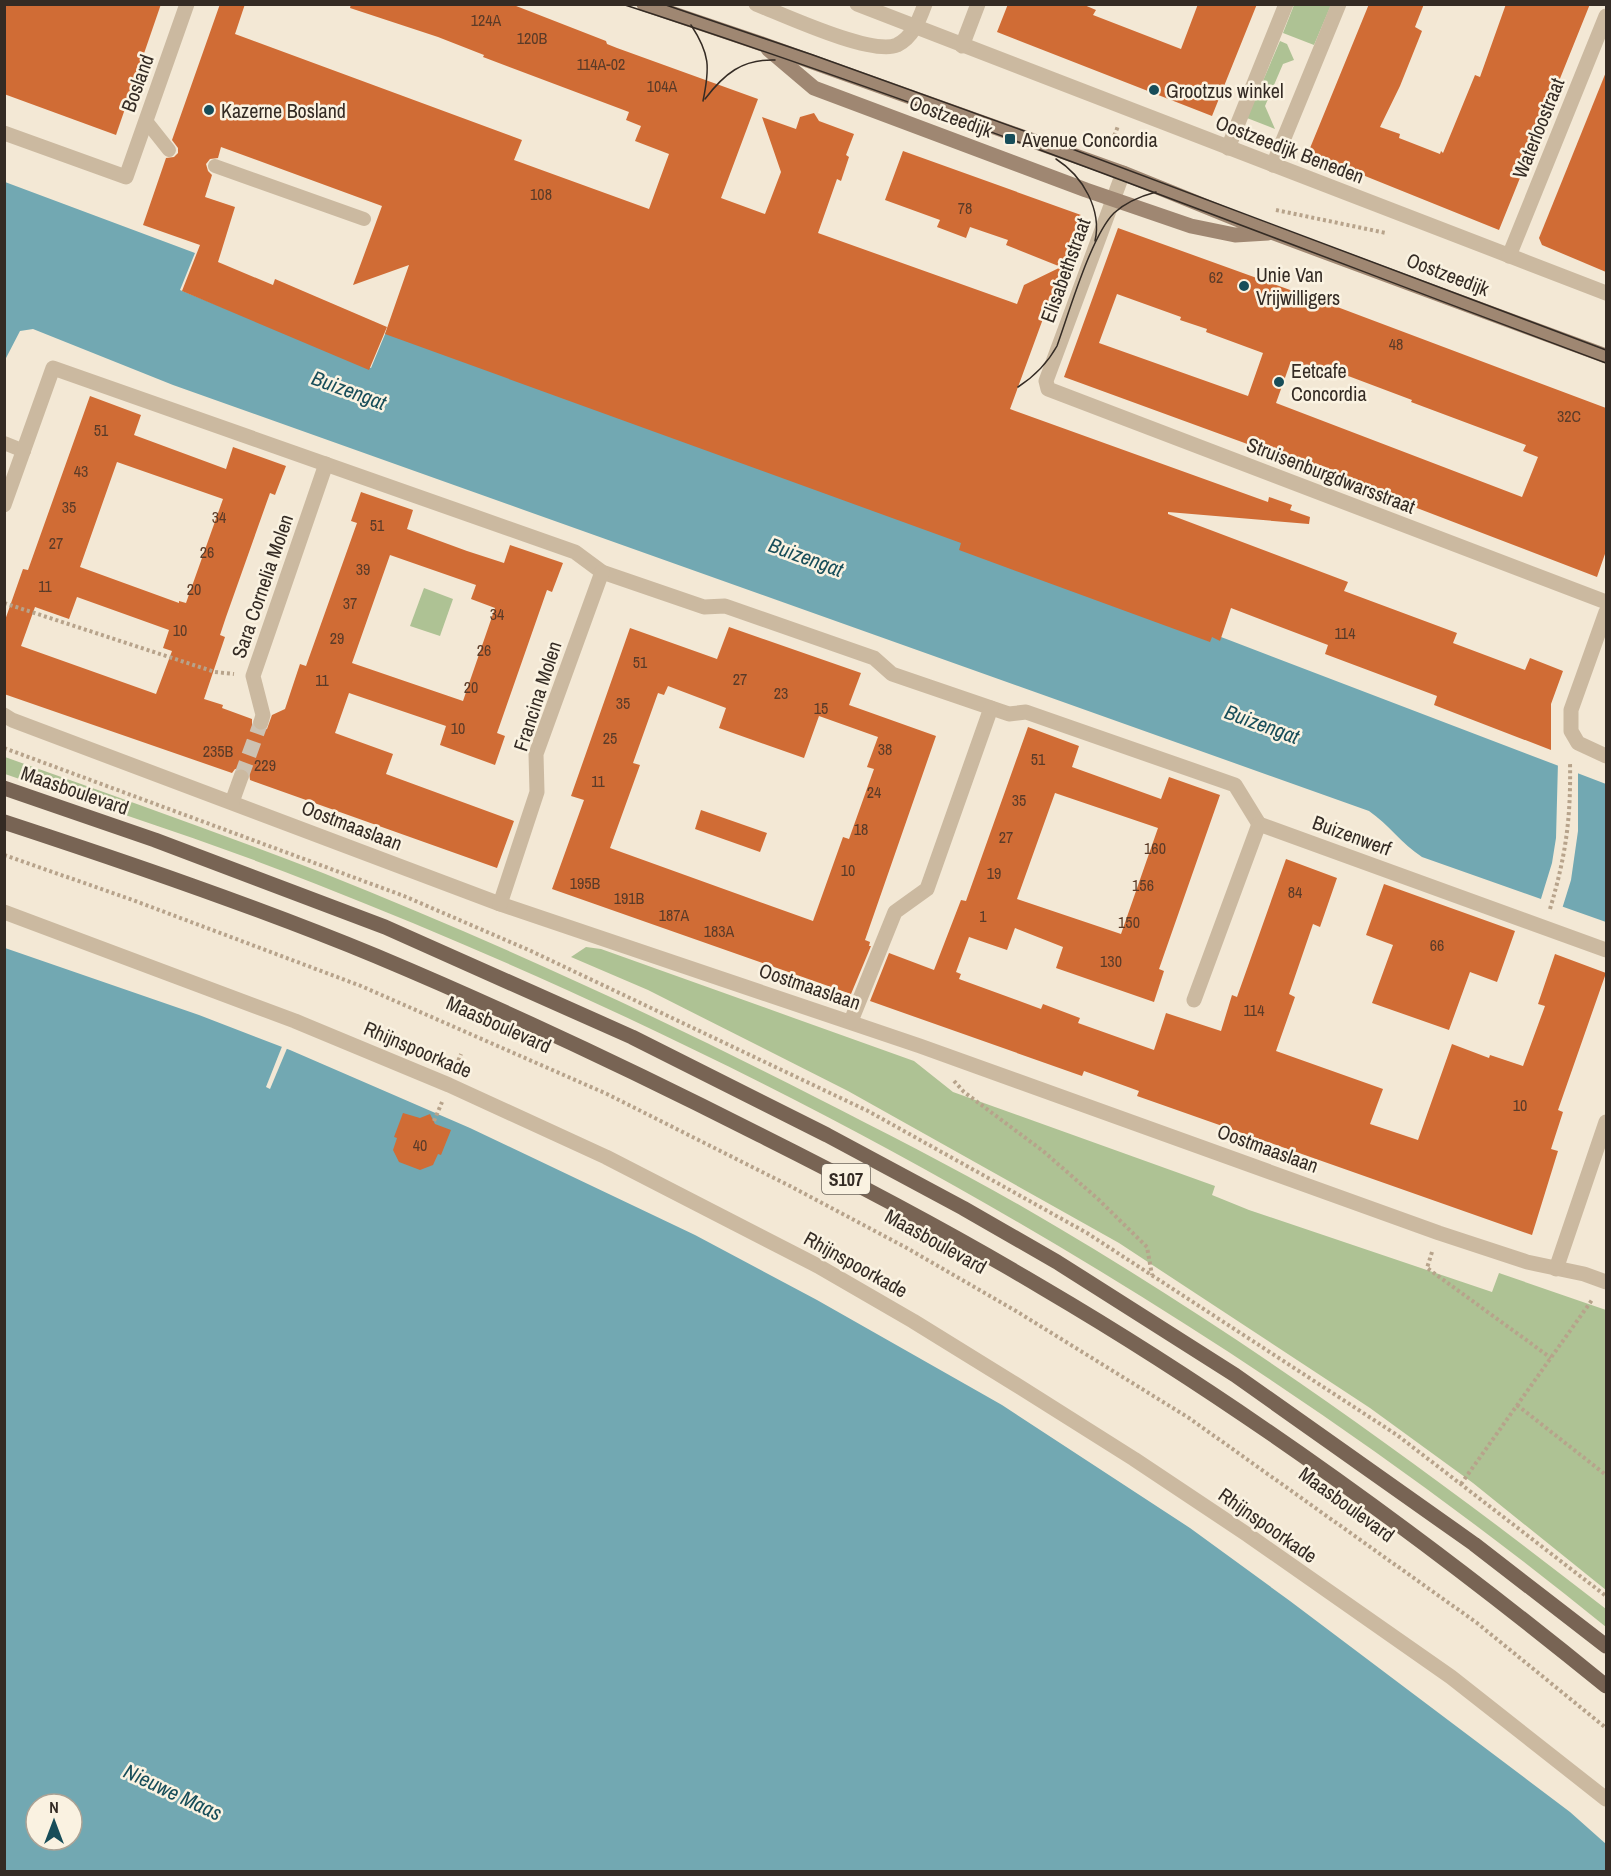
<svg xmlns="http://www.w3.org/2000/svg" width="1611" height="1876" viewBox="0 0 1611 1876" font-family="'Archivo Narrow',sans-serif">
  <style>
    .green { fill: #aec294 }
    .water { fill: #72a8b2; fill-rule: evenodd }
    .pier { fill: #f3e8d5 }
    .building { fill: #d06c35; fill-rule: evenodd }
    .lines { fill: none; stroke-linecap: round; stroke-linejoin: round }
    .street-tunnel { stroke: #cdc2b2; stroke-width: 15; stroke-dasharray: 15 8; stroke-linecap: butt }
    .path { stroke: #b7a38b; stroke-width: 4; stroke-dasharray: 3 3; stroke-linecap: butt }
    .lane { stroke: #cbb9a0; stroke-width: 14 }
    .street { stroke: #cbb9a0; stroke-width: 15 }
    .secondary { stroke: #9f8772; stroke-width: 15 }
    .primary { stroke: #786454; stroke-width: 15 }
    .tram { stroke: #342b24; stroke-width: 1.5 }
    .poi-dot { fill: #174d59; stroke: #faf2e1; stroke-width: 2 }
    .labels { text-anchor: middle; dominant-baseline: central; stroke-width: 5; stroke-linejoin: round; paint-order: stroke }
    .number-label { font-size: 16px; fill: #5b3b28 }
    .shield { fill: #faf2e1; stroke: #6f675d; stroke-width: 1.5 }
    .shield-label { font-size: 18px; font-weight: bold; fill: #342b24 }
    .street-label { font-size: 20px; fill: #342b24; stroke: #faf2e1 }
    .poi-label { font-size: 20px; fill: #342b24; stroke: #faf2e1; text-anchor: start }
    .water-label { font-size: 21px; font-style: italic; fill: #174d59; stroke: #faf2e1 }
  </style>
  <rect width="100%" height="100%" fill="#f3e8d5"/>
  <g class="green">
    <polygon points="1294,5 1331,5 1314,45 1283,33"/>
    <polygon points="1280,41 1287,44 1294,60 1283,64 1265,106 1275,129 1247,118"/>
    <polygon points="424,588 453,599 440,636 410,626"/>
    <path d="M5,757C111,795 218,832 323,873C491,940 655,1015 815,1097C897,1139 979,1180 1057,1227C1250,1341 1430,1472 1606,1609V1627C1219,1313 780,1066 316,884C214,843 108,810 5,774Z"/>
    <polygon points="586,947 601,949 914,1061 953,1092 1215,1186 1212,1195 1249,1210 1492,1292 1499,1273 1606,1310 1606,1590 1473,1483 1370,1408 1119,1243 848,1091 648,990 571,957"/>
  </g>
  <g class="water">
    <path d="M5,182L195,253L180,290L371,368L388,327L1229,640L1606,784V922L1422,857C1402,844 1388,824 1369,811L173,385L33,329L20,331L5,360Z"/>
    <path d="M5,948L199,1015L290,1050L470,1128L695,1235L817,1300L1002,1405L1190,1528L1290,1601L1570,1812L1606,1844V1872H5ZM36,1804H72V1840H36Z"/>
  </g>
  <g class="pier">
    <polygon points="1558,762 1578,770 1578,831 1571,880 1562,909 1540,902 1552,863 1556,838"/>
    <polygon points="283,1044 288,1046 270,1089 266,1087"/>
  </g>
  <g class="building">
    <polygon points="4,4 161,4 116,135 4,94"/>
    <polygon points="220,4 245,4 235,34 522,140 514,160 649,209 669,154 635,141 641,126 626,120 629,112 483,57 484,55 438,37 350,8 351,4 511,4 606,41 607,44 617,48 758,99 721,198 765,214 781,172 762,117 796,129 800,117 814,113 819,121 854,134 846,155 849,157 841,181 837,179 818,233 1017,304 1024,285 1061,267 1006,245 1008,240 970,227 966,238 937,227 940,220 885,200 903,151 1081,215 1010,409 1268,502 1269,497 1292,505 1290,510 1310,517 1309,524 1168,512 1168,514 1348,582 1344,591 1457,633 1453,643 1525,670 1530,658 1563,671 1551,704 1551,750 1434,705 1437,696 1325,654 1328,645 1231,608 1220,641 1212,637 1210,642 959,550 961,543 385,334 409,265 353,285 382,206 221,147 218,158 210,159 206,164 208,171 212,175 205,197 235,207 218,262 273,285 275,279 387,327 369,370 182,291 200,245 143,225 166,158 174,157 178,153 178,148 172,140"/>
    <polygon points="1008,4 1082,4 1096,10 1093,15 1181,49 1198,4 1257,4 1212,116 997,32"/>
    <polygon points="1369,4 1424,4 1415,27 1422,31 1400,86 1380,127 1400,134 1399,138 1440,154 1441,151 1443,153 1475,75 1480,77 1506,4 1590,4 1499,230 1308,153"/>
    <polygon points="1606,72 1606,272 1542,245 1539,238"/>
    <path d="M1118,228L1332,305L1606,408V551L1597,577L1302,464L1064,377ZM1117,294L1181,317L1180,320L1207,329L1206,332L1263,353L1248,396L1099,343ZM1291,361L1317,370L1319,365L1412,400L1411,402L1526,445L1523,451L1538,457L1522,497L1276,403Z"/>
    <path d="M90,396L141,415L134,435L226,469L233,447L286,466L275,495L270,493L226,617L220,635L225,637L204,699L223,705L222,708L252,719V725L258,731L267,729L272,715L285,709L300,664L306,666L357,523L351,521L361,492L413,510L407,529L467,551L504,563L510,545L563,563L552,592L547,590L497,733L505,736L495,765L440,745L446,726L349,693L335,733L393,754L386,774L514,821L497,868L250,780L249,771L244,768L235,769L232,773L4,694V623L23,569L28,570ZM117,462L223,499L186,603L179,601V603L80,567ZM390,555L476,585L471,599L495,608L463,701L352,663ZM77,597L169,630L163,648L172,651L156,694L21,646L35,607L69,619Z"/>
    <path d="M729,627L861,673L849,705L936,736L865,940L870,942L869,946H871L851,994L552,889L584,800L571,796L630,628L717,659ZM668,686L726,708L719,728L804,758L819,716L878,737L867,767L874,769L849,839L843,837L813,921L610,848L640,765L633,763L658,693L664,695Z"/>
    <path d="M1028,727L1079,746L1072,767L1161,799L1169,777L1220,795L1159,969L1164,971L1154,1002L1056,968L1063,947L1015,928L1007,950L969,937L956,972L961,974L959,979L1041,1009L1043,1004L1080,1018L1078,1023L1154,1050L1166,1013L1221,1031L1232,995L1237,997L1286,859L1337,878L1320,927L1313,924L1289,994L1295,997L1276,1051L1383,1089L1370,1124L1418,1140L1452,1044L1489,1058L1490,1055L1523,1066L1545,1006L1538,1004L1555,954L1606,973L1558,1110L1563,1112L1551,1149L1558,1151L1532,1235L1137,1096L1139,1091L1084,1071L1082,1076L870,1001L889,953L934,970L961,900L966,901ZM1055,793L1158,828L1121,934L1017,899Z"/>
    <polygon points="701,810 767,833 760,852 695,829"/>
    <polygon points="1384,884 1515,931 1497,982 1470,972 1449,1030 1372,1003 1393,945 1366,935"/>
    <polygon points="403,1113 420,1118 430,1114 435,1124 451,1130 441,1155 438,1154 433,1165 420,1170 399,1162 393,1150 397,1138 394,1137"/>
  </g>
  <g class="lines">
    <polyline class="street-tunnel" points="241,777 261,722"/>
    <g class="path">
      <polyline points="1110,147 1118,126"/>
      <polyline points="1276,210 1386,233"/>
      <polyline points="4,603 215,672 234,674"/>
      <polyline points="4,748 404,896 531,951 868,1111 1087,1233 1397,1435 1606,1596"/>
      <polyline points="4,855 130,899 361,986 607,1094 790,1186 905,1247 1016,1311 1189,1418 1477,1623 1606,1728"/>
      <path d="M1550,909C1566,855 1571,818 1570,762"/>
      <polyline points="456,1066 461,1054"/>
      <polyline points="954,1081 964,1092 1043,1151 1098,1199 1147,1247 1152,1275"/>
      <polyline points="434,1121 442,1102"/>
      <polyline points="1432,1252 1427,1268 1551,1358"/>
      <polyline points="1517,1405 1606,1475"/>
      <polyline points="1461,1484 1592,1300"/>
    </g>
    <g class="lane">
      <polyline points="146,121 169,150"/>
      <polyline points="215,166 364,219"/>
      <polyline points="4,443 24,451"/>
    </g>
    <g class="street">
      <path d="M756,4C784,15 872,56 897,45C913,37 919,20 925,4"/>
      <polyline points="857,4 1606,293"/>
      <polyline points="962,46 978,4"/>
      <polyline points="4,133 126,177 187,4"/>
      <polyline points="1228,148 1286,4"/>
      <polyline points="1273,165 1339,4"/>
      <polyline points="1123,173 1046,381 1048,389 1606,602"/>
      <polyline points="1509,256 1606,16"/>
      <polyline points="4,505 53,368 575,552 602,572 704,607 725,606 874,658 892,674 1009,714 1026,712 1235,785 1259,824"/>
      <polyline points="1606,612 1571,710 1571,731 1578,743 1606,756"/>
      <polyline points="4,715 12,720 500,904 920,1046 1439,1233 1527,1262 1584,1274 1606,1282"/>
      <polyline points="261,722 263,715 253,676 326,464"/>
      <polyline points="232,802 241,777"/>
      <polyline points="500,904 537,792 536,754 602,572"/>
      <polyline points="4,912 295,1021 449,1085 606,1157 818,1266 913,1321 1015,1384 1134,1459 1248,1535 1451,1677 1606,1799"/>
      <polyline points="1194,1000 1259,824 1606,950"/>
      <polyline points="851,1021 895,912 927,889 991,708"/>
      <polyline points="1556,1269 1606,1122"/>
    </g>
    <g class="secondary">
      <polyline points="644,4 765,45 1123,173 1244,222 1606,356"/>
      <polyline points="768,49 814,88 1086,190 1191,226 1235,235 1268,233"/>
    </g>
    <g class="primary">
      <polyline points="4,788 155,840 385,927 632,1037 827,1135 963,1208 1057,1262 1235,1375 1474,1544 1606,1646"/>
      <path d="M4,822C129,863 255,906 376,956C507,1011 634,1071 760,1135C856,1183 951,1233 1043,1288C1241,1404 1428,1541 1606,1686"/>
    </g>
    <g class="tram">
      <path d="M622,4C955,112 1279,241 1606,363"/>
      <polyline points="663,4 813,55 1027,132 1606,350"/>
      <path d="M691,25C710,54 710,67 703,101"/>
      <path d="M705,99C724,74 742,59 775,60"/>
      <path d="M1056,159C1083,176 1102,210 1095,241"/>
      <path d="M1018,387C1035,376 1047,364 1057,346C1069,313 1091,236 1114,213C1126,202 1141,196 1156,192"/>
    </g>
  </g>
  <g class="poi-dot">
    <circle cx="1154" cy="90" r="6"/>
    <circle cx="209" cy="110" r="6"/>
    <rect x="1004" y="133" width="12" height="12" rx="3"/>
    <circle cx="1244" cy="286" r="6"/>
    <circle cx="1279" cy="382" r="6"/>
  </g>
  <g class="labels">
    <g class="number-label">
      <text x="486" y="20">124A</text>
      <text x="532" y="38">120B</text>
      <text x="601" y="64">114A-02</text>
      <text x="662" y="86">104A</text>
      <text x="541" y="194">108</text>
      <text x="965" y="208">78</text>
      <text x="1216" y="277">62</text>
      <text x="1396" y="344">48</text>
      <text x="1569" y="416">32C</text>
      <text x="101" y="430">51</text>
      <text x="81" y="471">43</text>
      <text x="69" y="507">35</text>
      <text x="219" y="517">34</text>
      <text x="377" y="525">51</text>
      <text x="56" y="543">27</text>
      <text x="207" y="552">26</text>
      <text x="363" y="569">39</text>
      <text x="45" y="586">11</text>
      <text x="194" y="589">20</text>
      <text x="350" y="603">37</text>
      <text x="497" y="614">34</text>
      <text x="180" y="630">10</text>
      <text x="1345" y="633">114</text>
      <text x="337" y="638">29</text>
      <text x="484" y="650">26</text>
      <text x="640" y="662">51</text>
      <text x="740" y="679">27</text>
      <text x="322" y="680">11</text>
      <text x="471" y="687">20</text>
      <text x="781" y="693">23</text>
      <text x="623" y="703">35</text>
      <text x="821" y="708">15</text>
      <text x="458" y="728">10</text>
      <text x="610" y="738">25</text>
      <text x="885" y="749">38</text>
      <text x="218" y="751">235B</text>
      <text x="1038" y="759">51</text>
      <text x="265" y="765">229</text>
      <text x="598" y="781">11</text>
      <text x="874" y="792">24</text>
      <text x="1019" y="800">35</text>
      <text x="861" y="829">18</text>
      <text x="1006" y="837">27</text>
      <text x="1155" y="848">160</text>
      <text x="848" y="870">10</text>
      <text x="994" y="873">19</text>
      <text x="585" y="883">195B</text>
      <text x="1143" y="885">156</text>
      <text x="1295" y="892">84</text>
      <text x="629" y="898">191B</text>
      <text x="674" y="915">187A</text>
      <text x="983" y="916">1</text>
      <text x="1129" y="922">150</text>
      <text x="719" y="931">183A</text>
      <text x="1437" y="945">66</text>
      <text x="1111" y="961">130</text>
      <text x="1254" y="1010">114</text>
      <text x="1520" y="1105">10</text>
      <text x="420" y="1145">40</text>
    </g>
    <rect class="shield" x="822" y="1164" width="48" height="30" rx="4.5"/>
    <g class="shield-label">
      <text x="846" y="1179">S107</text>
    </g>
    <g class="street-label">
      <text transform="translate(137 83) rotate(-70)">Bosland</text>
      <text transform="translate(951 116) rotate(20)">Oostzeedijk</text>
      <text transform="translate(1538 128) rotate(-68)">Waterloostraat</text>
      <text transform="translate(1290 149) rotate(21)">Oostzeedijk Beneden</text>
      <text transform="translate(1065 270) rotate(-70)">Elisabethstraat</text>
      <text transform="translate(1448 274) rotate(21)">Oostzeedijk</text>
      <text transform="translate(1331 475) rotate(21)">Struisenburgdwarsstraat</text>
      <text transform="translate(262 586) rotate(-71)">Sara Cornelia Molen</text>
      <text transform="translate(537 696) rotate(-72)">Francina Molen</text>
      <text transform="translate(75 790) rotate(19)">Maasboulevard</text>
      <text transform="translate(352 825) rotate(21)">Oostmaaslaan</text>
      <text transform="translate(1352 835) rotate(20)">Buizenwerf</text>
      <text transform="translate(810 986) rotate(19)">Oostmaaslaan</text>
      <text transform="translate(499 1024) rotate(24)">Maasboulevard</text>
      <text transform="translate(418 1049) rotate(23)">Rhijnspoorkade</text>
      <text transform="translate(1268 1148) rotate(20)">Oostmaaslaan</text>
      <text transform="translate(936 1241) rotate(29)">Maasboulevard</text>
      <text transform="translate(856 1264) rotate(29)">Rhijnspoorkade</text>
      <text transform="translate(1347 1504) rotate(36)">Maasboulevard</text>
      <text transform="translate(1268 1525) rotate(35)">Rhijnspoorkade</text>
    </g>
    <g class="poi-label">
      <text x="1166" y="90">Grootzus winkel</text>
      <text x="221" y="110">Kazerne Bosland</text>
      <text x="1022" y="139">Avenue Concordia</text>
      <text x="1256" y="274">Unie Van<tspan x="1256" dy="23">Vrijwilligers</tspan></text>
      <text x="1291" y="370">Eetcafe<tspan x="1291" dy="23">Concordia</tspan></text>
    </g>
    <g class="water-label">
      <text transform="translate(349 390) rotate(20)">Buizengat</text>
      <text transform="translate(806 557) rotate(20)">Buizengat</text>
      <text transform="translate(1262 724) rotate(20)">Buizengat</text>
      <text transform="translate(173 1792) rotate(25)">Nieuwe Maas</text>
    </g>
  </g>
  <rect width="1611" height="1876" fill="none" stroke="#342b24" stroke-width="12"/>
  <g transform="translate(54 1822)"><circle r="28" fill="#faf2e1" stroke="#aba295" stroke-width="1.5"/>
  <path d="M0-4.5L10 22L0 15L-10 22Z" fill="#174d59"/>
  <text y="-9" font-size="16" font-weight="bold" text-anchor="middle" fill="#342b24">N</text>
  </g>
</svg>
